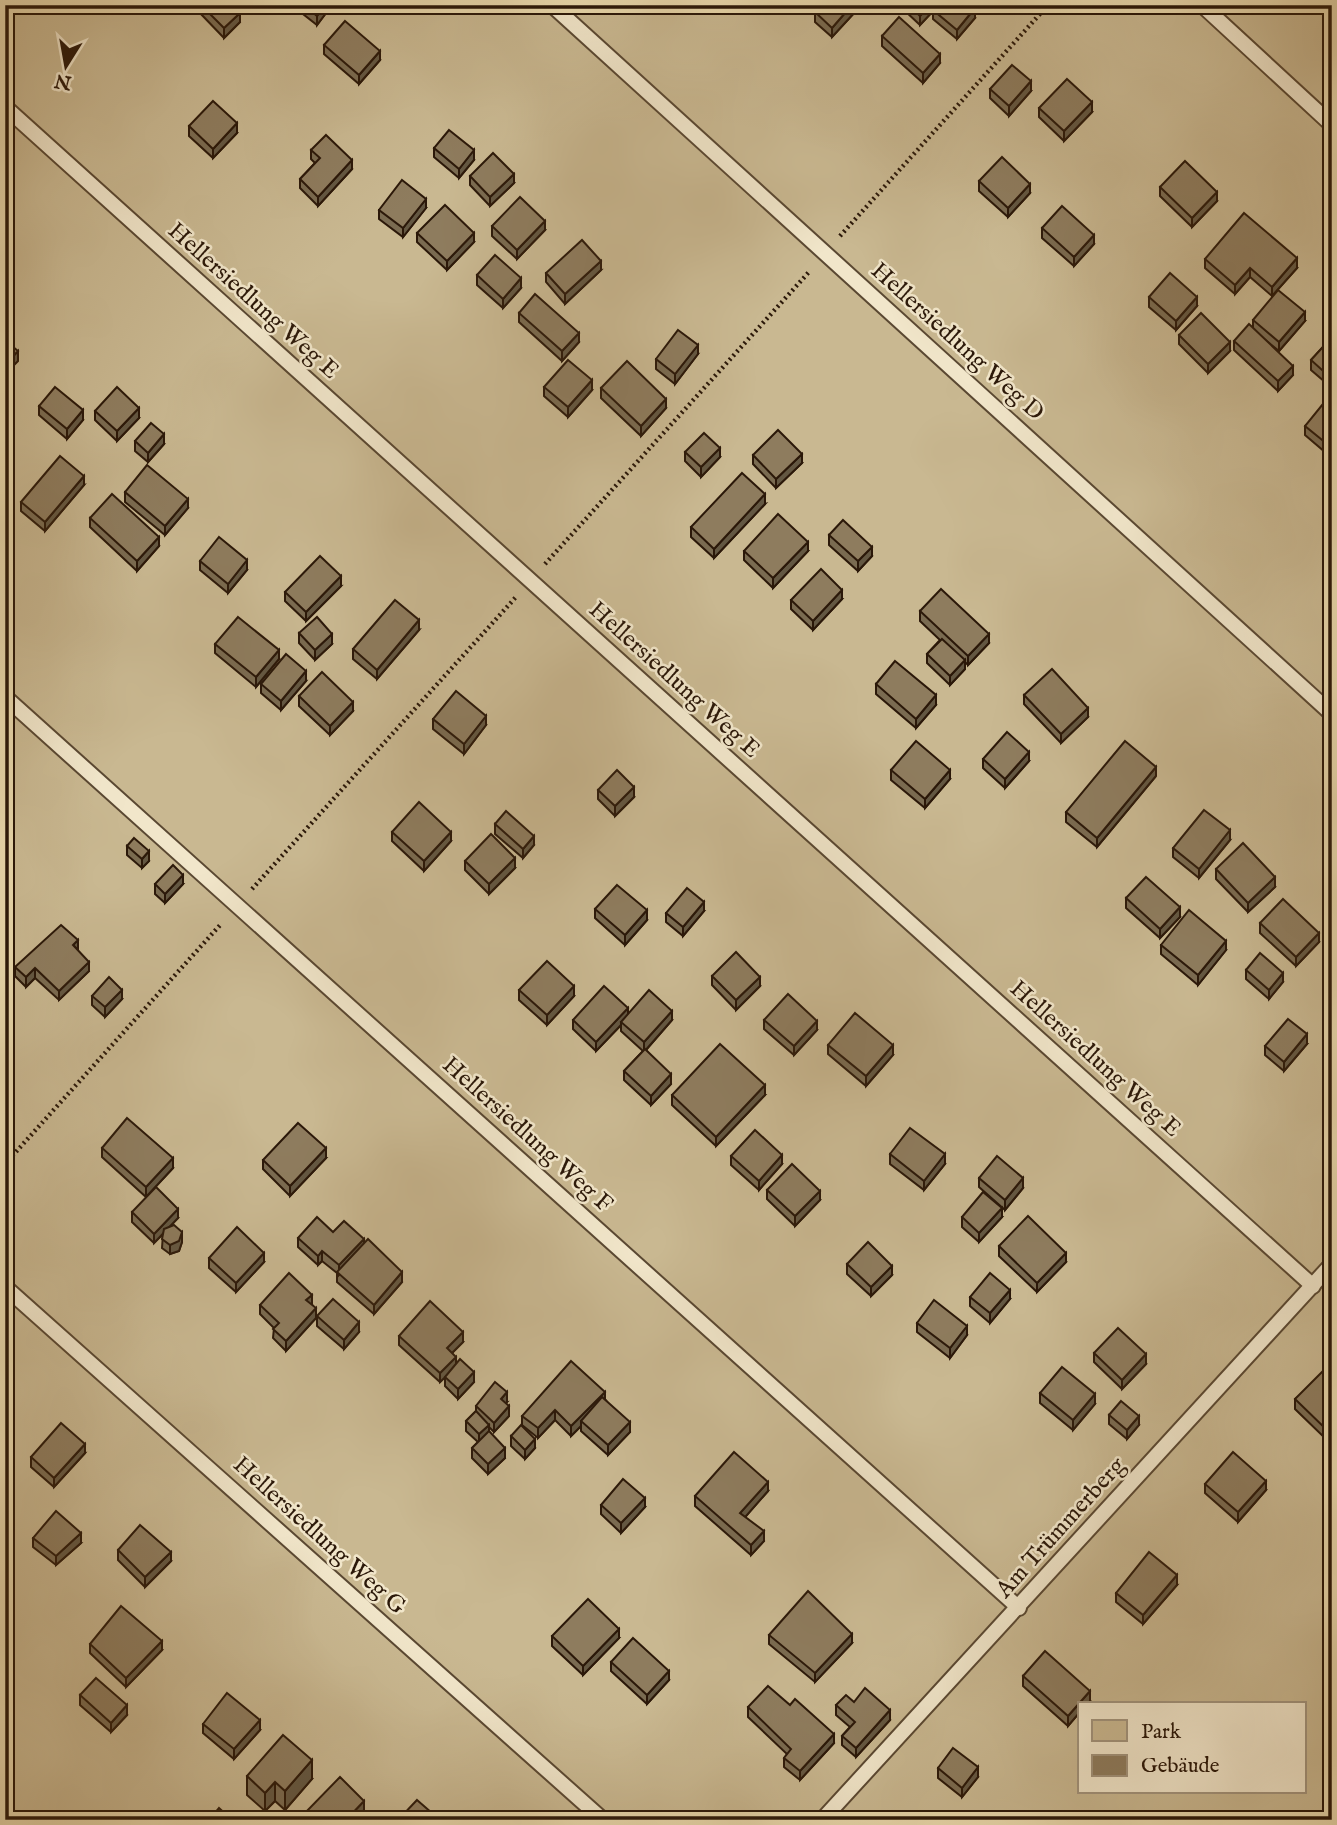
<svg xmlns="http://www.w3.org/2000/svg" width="1337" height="1825" viewBox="0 0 1337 1825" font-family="'IM FELL English',serif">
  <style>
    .green { fill: #c9b891; stroke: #7a684d; stroke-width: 2; fill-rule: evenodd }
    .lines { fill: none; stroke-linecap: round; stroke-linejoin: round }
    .lane-casing { stroke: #5a4832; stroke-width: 18 }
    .path { stroke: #2b1809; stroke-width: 4.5; stroke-dasharray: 2 3.5; stroke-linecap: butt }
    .lane { stroke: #f1e6ca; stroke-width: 14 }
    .wall { fill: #7a6b51; stroke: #2b1809; stroke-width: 2 }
    .shaded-wall { fill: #635742; stroke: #2b1809; stroke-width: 2 }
    .building { fill: #8e7c5e; stroke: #2b1809; stroke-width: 2 }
    .labels { text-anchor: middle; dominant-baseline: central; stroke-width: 5; stroke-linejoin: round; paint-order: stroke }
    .street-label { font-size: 24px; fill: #2b1809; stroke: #f1e6ca }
  </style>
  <rect width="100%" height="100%" fill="#e9d9ad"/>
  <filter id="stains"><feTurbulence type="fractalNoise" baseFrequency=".00286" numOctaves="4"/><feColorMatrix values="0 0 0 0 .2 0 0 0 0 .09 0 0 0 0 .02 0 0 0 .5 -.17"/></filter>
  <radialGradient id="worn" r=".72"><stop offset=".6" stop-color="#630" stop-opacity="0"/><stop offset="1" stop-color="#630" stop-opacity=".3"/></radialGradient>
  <path class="green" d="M5,5H1332V1820H5ZM1080,1704H1304V1792H1080Z"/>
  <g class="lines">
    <g class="lane-casing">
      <g id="lane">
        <polyline points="552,5 1332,714"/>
        <polyline points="1202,5 1332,125"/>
        <polyline points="5,107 1313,1286"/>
        <polyline points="5,697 1019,1608"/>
        <polyline points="5,1287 603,1820"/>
        <polyline points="822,1820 1332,1264"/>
      </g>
    </g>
    <g class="path">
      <polyline points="840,236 1048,5"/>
      <polyline points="545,564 809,272"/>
      <polyline points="252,889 516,597"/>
      <polyline points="5,1164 221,924"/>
    </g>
    <use href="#lane" class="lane"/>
  </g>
  <g class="wall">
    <polygon points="199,5 232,5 240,22 224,38 199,12"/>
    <polygon points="294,5 332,5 317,25 294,7"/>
    <polygon points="855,5 855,12 832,37 815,22 815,12"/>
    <polygon points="903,5 935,5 935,8 975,18 957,39 933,19 933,11 920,25 903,9"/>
    <polygon points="882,36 940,63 923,83 882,46"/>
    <polygon points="324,45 380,60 359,84 324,54"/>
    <polygon points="990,89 1031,91 1009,116 990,98"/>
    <polygon points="1039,108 1092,112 1064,141 1039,117"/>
    <polygon points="189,126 237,133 213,158 189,136"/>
    <polygon points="434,148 474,160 459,178 434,157"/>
    <polygon points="311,150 352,169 318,206 300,188 300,179 315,163 311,159"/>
    <polygon points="470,176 514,183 490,206 470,185"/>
    <polygon points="979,181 1030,193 1008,217 979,191"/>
    <polygon points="1160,187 1217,201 1192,227 1160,196"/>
    <polygon points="426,208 403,237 379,219 379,210"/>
    <polygon points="492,226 545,230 517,259 492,236"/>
    <polygon points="1042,228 1094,244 1074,266 1042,238"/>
    <polygon points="417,233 474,242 447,270 417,242"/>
    <polygon points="1205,259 1297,268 1272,296 1250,277 1235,294 1205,268"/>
    <polygon points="601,270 565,304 546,282 546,273"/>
    <polygon points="477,275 521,288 503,308 477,285"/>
    <polygon points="1149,297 1197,306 1176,330 1149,307"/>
    <polygon points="519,313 579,342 562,361 519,322"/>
    <polygon points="1253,320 1305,321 1279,351 1264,339 1293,375 1278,391 1234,350 1234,341 1253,328"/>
    <polygon points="1179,335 1230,351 1208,373 1179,344"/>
    <polygon points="1332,337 1332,388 1311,370 1311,360"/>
    <polygon points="698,354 675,384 656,369 656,359"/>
    <polygon points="544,387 592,390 568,417 544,396"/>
    <polygon points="601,388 666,408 641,436 601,398"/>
    <polygon points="1332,403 1332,458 1305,435 1305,426"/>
    <polygon points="39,406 83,420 67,439 39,415"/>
    <polygon points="95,411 139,418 117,441 95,420"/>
    <polygon points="135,441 164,444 148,462 135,451"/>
    <polygon points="685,452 720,457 701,477 685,461"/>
    <polygon points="753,455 802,463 776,488 753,464"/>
    <polygon points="84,485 45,531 21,511 21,502"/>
    <polygon points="125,492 188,508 165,535 125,502"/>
    <polygon points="765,504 714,558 691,537 691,527"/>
    <polygon points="90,518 159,546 137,571 90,527"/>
    <polygon points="829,535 872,556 858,571 829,545"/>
    <polygon points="744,551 808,551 773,588 744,560"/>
    <polygon points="200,561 247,570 228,593 200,570"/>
    <polygon points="341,586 306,621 285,601 285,592"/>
    <polygon points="842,599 813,630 791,609 791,600"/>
    <polygon points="920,611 989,643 968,665 965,662 965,669 950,685 927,663 927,654 940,640 920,621"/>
    <polygon points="419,630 377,679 353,659 353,649"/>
    <polygon points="299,633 332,644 315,660 299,643"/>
    <polygon points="215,644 279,659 256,687 215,653"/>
    <polygon points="306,681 281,710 261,693 261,684"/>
    <polygon points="876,684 936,705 916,728 876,694"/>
    <polygon points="1024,695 1088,717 1061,743 1024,704"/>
    <polygon points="299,696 353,711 330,735 299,706"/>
    <polygon points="433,719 486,725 464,754 433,729"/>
    <polygon points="983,759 1029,761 1005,788 983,768"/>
    <polygon points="891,770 950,779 925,808 891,780"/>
    <polygon points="1156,776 1097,847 1066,822 1066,812"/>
    <polygon points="598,790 634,797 615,816 598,799"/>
    <polygon points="495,824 534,845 523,858 495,834"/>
    <polygon points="392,832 451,841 424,871 392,841"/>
    <polygon points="1230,840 1199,878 1173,857 1173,848"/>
    <polygon points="127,846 149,861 142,868 127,855"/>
    <polygon points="465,861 515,868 489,894 465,870"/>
    <polygon points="1216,869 1275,887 1248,912 1216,879"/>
    <polygon points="155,884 183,884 165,903 155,894"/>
    <polygon points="1126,898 1180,917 1160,938 1126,908"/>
    <polygon points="595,909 647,920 625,945 595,918"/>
    <polygon points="704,911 683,936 666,922 666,913"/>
    <polygon points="1260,923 1319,942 1296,966 1260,933"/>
    <polygon points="1161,945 1226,950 1198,985 1161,954"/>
    <polygon points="77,950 89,971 59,1000 35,978 26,987 15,976 15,967"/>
    <polygon points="1246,970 1283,982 1269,999 1246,979"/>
    <polygon points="712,976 760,986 736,1010 712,985"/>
    <polygon points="519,990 574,996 547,1025 519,1000"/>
    <polygon points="92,996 122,999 105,1017 92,1005"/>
    <polygon points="628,1015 672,1020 646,1050 671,1084 651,1105 624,1080 624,1071 643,1051 621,1031 621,1025 596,1051 573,1029 573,1020"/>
    <polygon points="764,1020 817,1030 794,1055 764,1029"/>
    <polygon points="1307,1044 1284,1071 1265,1055 1265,1046"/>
    <polygon points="828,1045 893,1055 866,1086 828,1054"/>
    <polygon points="672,1095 765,1095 716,1146 672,1105"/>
    <polygon points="102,1148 173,1168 146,1197 102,1157"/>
    <polygon points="890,1154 945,1164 924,1190 890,1164"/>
    <polygon points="731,1156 782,1164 759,1190 731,1165"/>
    <polygon points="326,1158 290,1196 263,1169 263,1160"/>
    <polygon points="979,1178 1023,1188 1005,1210 979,1187"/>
    <polygon points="767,1190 820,1200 795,1226 767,1199"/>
    <polygon points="132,1212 178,1218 170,1226 182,1242 179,1251 170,1254 162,1248 163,1234 154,1243 132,1222"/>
    <polygon points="962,1217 1002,1217 979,1242 962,1227"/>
    <polygon points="333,1232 364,1242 402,1282 374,1314 337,1282 337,1273 322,1261 318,1265 298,1247 298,1238"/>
    <polygon points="999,1246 1066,1262 1037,1292 999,1256"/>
    <polygon points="209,1258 264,1262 236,1292 209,1268"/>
    <polygon points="847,1264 892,1275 871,1296 847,1274"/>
    <polygon points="970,1297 1010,1299 990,1323 970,1306"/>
    <polygon points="312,1304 316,1318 286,1351 273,1338 274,1328 260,1314 260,1305"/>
    <polygon points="317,1316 359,1332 344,1349 317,1326"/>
    <polygon points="917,1323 967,1335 950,1358 917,1332"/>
    <polygon points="399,1336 463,1342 452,1353 456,1363 474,1382 458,1399 445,1386 445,1377 440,1382 399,1345"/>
    <polygon points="1094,1353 1146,1364 1122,1389 1094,1362"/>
    <polygon points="1332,1372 1330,1443 1295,1409 1295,1399"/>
    <polygon points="1040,1393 1095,1404 1073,1430 1040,1403"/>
    <polygon points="605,1399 630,1432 608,1455 581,1431 581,1426 571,1436 555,1420 538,1438 522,1425 522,1416"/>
    <polygon points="507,1402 506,1403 509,1416 494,1432 489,1427 489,1432 505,1458 488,1474 472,1458 472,1448 478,1442 466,1431 466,1421 476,1411 476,1406"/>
    <polygon points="1109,1415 1139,1425 1127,1439 1109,1424"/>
    <polygon points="511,1436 535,1448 525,1459 511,1446"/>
    <polygon points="85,1453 54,1487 31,1467 31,1457"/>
    <polygon points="1205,1484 1266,1490 1238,1522 1205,1493"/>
    <polygon points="768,1491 745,1517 764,1541 751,1555 695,1506 695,1496"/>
    <polygon points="601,1505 645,1507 621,1533 601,1514"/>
    <polygon points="33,1538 81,1543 56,1565 33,1547"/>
    <polygon points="118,1550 171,1561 145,1587 118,1560"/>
    <polygon points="1177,1585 1143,1624 1116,1602 1116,1593"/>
    <polygon points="769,1635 852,1643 815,1682 769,1644"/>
    <polygon points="552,1636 619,1638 583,1675 552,1646"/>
    <polygon points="90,1644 162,1650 126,1687 90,1653"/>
    <polygon points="611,1662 669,1680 647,1704 611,1671"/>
    <polygon points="1023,1676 1090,1701 1087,1704 1080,1704 1080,1712 1068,1726 1023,1686"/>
    <polygon points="80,1695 127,1715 111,1732 80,1705"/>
    <polygon points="854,1702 890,1720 856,1757 842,1745 842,1736 850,1727 836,1715 836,1705"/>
    <polygon points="790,1705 834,1743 800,1780 784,1767 784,1758 787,1754 748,1717 748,1707"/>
    <polygon points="203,1724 260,1730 234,1759 203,1733"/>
    <polygon points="938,1768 978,1777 962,1797 938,1778"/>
    <polygon points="247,1776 312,1779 285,1810 275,1801 265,1811 247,1795"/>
  </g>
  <g class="shaded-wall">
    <polygon points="325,5 332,5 317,25 317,16"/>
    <polygon points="852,5 855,5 855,12 832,37 832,28"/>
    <polygon points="930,5 935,5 935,9 920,25 920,16"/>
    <polygon points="975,8 975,18 957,39 957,30"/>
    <polygon points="240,13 240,22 224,38 224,28"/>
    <polygon points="380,51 380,60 359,84 359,75"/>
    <polygon points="940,54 940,63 923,83 923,73"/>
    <polygon points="1031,81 1031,91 1009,116 1009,106"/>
    <polygon points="1092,102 1092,112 1064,141 1064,131"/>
    <polygon points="237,123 237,133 213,158 213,149"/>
    <polygon points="474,150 474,160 459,178 459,169"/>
    <polygon points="352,160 352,169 318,206 318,197"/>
    <polygon points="514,174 514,183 490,206 490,197"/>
    <polygon points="1030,184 1030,193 1008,217 1008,208"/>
    <polygon points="1217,192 1217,201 1192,227 1192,218"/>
    <polygon points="426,199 426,208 403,237 403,228"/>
    <polygon points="545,221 545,230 517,259 517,250"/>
    <polygon points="474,233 474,242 447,270 447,261"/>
    <polygon points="1094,235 1094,244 1074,266 1074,257"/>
    <polygon points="1297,258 1297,268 1272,296 1272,287"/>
    <polygon points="601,261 601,270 565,304 565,294"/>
    <polygon points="1250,268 1250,277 1235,294 1235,285"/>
    <polygon points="521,278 521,288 503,308 503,299"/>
    <polygon points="1197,297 1197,306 1176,330 1176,321"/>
    <polygon points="1305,312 1305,321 1279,351 1279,342"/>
    <polygon points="579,333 579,342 562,361 562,351"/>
    <polygon points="1230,342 1230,351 1208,373 1208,364"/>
    <polygon points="698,345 698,354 675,384 675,374"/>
    <polygon points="18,351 18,361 5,374 5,365"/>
    <polygon points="1293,366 1293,375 1278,391 1278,381"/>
    <polygon points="592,380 592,390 568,417 568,407"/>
    <polygon points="666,399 666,408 641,436 641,426"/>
    <polygon points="139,408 139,418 117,441 117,431"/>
    <polygon points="83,410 83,420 67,439 67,429"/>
    <polygon points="164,434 164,444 148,462 148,453"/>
    <polygon points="720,448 720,457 701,477 701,467"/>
    <polygon points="802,454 802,463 776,488 776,479"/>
    <polygon points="84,476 84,485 45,531 45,522"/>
    <polygon points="765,494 765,504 714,558 714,549"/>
    <polygon points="188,499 188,508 165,535 165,526"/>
    <polygon points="159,537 159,546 137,571 137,561"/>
    <polygon points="808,542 808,551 773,588 773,578"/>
    <polygon points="872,547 872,556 858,571 858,561"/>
    <polygon points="247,560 247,570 228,593 228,584"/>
    <polygon points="341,576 341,586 306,621 306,612"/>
    <polygon points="842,590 842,599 813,630 813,621"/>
    <polygon points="419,620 419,630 377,679 377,670"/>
    <polygon points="332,634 332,644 315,660 315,650"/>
    <polygon points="989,634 989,643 968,665 968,656"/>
    <polygon points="279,650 279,659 256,687 256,677"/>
    <polygon points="965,660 965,669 950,685 950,676"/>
    <polygon points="306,671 306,681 281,710 281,701"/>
    <polygon points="936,695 936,705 916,728 916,719"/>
    <polygon points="353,702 353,711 330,735 330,726"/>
    <polygon points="1088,708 1088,717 1061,743 1061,734"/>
    <polygon points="486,716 486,725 464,754 464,744"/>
    <polygon points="1029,752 1029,761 1005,788 1005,779"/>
    <polygon points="1156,767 1156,776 1097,847 1097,838"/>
    <polygon points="950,770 950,779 925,808 925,799"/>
    <polygon points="634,787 634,797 615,816 615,806"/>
    <polygon points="1230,830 1230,840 1199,878 1199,869"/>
    <polygon points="451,832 451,841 424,871 424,861"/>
    <polygon points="534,836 534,845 523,858 523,849"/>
    <polygon points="149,851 149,861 142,868 142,859"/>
    <polygon points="515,858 515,868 489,894 489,884"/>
    <polygon points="183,875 183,884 165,903 165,894"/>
    <polygon points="1275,877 1275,887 1248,912 1248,903"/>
    <polygon points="704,902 704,911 683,936 683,927"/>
    <polygon points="1180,907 1180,917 1160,938 1160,929"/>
    <polygon points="647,910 647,920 625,945 625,935"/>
    <polygon points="1319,933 1319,942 1296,966 1296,957"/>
    <polygon points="78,940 78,950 73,945"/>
    <polygon points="1226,941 1226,950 1198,985 1198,975"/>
    <polygon points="89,962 89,971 59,1000 59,991"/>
    <polygon points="35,968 35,978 26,987 26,977"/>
    <polygon points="1283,973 1283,982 1269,999 1269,990"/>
    <polygon points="760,977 760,986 736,1010 736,1000"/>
    <polygon points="574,986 574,996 547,1025 547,1015"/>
    <polygon points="122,990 122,999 105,1017 105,1007"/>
    <polygon points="628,1008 628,1018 621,1022 621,1025 596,1051 596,1042"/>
    <polygon points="672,1011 672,1020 644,1052 644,1042"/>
    <polygon points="817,1021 817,1030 794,1055 794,1046"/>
    <polygon points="1307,1034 1307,1044 1284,1071 1284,1062"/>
    <polygon points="893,1045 893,1055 866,1086 866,1076"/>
    <polygon points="671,1074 671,1084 651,1105 651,1096"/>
    <polygon points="765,1085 765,1095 716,1146 716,1137"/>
    <polygon points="326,1148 326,1158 290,1196 290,1186"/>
    <polygon points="945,1154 945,1164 924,1190 924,1181"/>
    <polygon points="782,1155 782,1164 759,1190 759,1181"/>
    <polygon points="173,1158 173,1168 146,1197 146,1187"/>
    <polygon points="1023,1178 1023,1188 1005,1210 1005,1200"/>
    <polygon points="820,1191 820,1200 795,1226 795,1216"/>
    <polygon points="1002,1208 1002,1217 979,1242 979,1233"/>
    <polygon points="178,1209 178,1218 154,1243 154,1234"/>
    <polygon points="182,1232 182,1242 179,1251 170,1254 170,1245"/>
    <polygon points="364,1239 364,1249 339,1275 339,1265"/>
    <polygon points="322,1251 322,1261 318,1265 318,1256"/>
    <polygon points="264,1253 264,1262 236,1292 236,1283"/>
    <polygon points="1066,1253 1066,1262 1037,1292 1037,1283"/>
    <polygon points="892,1266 892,1275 871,1296 871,1287"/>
    <polygon points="402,1272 402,1282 374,1314 374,1305"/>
    <polygon points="1010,1290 1010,1299 990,1323 990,1313"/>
    <polygon points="312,1295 312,1304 306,1309 306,1300"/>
    <polygon points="316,1308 316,1318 286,1351 286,1341"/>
    <polygon points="359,1322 359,1332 344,1349 344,1340"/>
    <polygon points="967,1326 967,1335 950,1358 950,1348"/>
    <polygon points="463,1332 463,1342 447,1358 447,1348"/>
    <polygon points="1146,1354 1146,1364 1122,1389 1122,1380"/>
    <polygon points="456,1357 456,1367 440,1382 440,1373"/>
    <polygon points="474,1372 474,1382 458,1399 458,1389"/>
    <polygon points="507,1392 507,1402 501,1409 501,1399"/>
    <polygon points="605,1392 605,1401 581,1421 581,1426 571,1436 571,1426"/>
    <polygon points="1095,1394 1095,1404 1073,1430 1073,1420"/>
    <polygon points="509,1406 509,1416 494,1432 494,1423"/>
    <polygon points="555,1410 555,1420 538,1438 538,1428"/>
    <polygon points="1139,1416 1139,1425 1127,1439 1127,1430"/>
    <polygon points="630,1422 630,1432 608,1455 608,1445"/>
    <polygon points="489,1425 489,1434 479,1443 479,1434"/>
    <polygon points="1332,1432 1332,1441 1330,1443 1330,1433"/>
    <polygon points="535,1439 535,1448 525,1459 525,1450"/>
    <polygon points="85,1444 85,1453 54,1487 54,1478"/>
    <polygon points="505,1448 505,1458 488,1474 488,1464"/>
    <polygon points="1266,1481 1266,1490 1238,1522 1238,1512"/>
    <polygon points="768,1482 768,1491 740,1523 740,1513"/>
    <polygon points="645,1498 645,1507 621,1533 621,1523"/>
    <polygon points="764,1531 764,1541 751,1555 751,1545"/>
    <polygon points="81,1533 81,1543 56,1565 56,1556"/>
    <polygon points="171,1552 171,1561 145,1587 145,1577"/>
    <polygon points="1177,1575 1177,1585 1143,1624 1143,1615"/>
    <polygon points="619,1629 619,1638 583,1675 583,1666"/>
    <polygon points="852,1634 852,1643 815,1682 815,1673"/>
    <polygon points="162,1641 162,1650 126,1687 126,1678"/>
    <polygon points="669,1671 669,1680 647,1704 647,1695"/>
    <polygon points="1090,1691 1090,1701 1087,1704 1080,1704 1080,1712 1068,1726 1068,1716"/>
    <polygon points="127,1705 127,1715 111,1732 111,1723"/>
    <polygon points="890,1710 890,1720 856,1757 856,1748"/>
    <polygon points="260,1720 260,1730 234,1759 234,1749"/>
    <polygon points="834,1734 834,1743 800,1780 800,1771"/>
    <polygon points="312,1760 312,1779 285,1810 285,1791"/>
    <polygon points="978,1767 978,1777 962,1797 962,1788"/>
    <polygon points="275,1782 275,1801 265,1811 265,1793"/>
    <polygon points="364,1801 364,1810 355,1820 346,1820"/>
  </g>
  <g class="building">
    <polygon points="201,5 232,5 240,13 224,28"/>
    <polygon points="304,5 325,5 317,16"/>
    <polygon points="821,5 852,5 832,28 815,12"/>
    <polygon points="909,5 930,5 920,16"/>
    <polygon points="937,5 972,5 975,8 957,30 933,10"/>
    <polygon points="899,17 940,54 923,73 882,36"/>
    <polygon points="345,21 380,51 359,75 324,45"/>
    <polygon points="1012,65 1031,81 1009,106 990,89"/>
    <polygon points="1067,79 1092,102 1064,131 1039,108"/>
    <polygon points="213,101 237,123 213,149 189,126"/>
    <polygon points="449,130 474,150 459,169 434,148"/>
    <polygon points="326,135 352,160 318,197 300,179 320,158 311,150"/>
    <polygon points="493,153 514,174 490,197 470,176"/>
    <polygon points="1002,157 1030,184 1008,208 979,181"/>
    <polygon points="1185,161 1217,192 1192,218 1160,187"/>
    <polygon points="402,180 426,199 403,228 379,210"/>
    <polygon points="520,197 545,221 517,250 492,226"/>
    <polygon points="445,205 474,233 447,261 417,233"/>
    <polygon points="1062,206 1094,235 1074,257 1042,228"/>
    <polygon points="1244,213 1297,258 1272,287 1250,268 1235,285 1205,259"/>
    <polygon points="582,240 601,261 565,294 546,273"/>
    <polygon points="495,255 521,278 503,299 477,275"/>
    <polygon points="1170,273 1197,297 1176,321 1149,297"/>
    <polygon points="1278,290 1305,312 1279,342 1253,320"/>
    <polygon points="535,294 579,333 562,351 519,313"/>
    <polygon points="1201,313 1230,342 1208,364 1179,335"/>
    <polygon points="1249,324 1293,366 1278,381 1234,341"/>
    <polygon points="678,330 698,345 675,374 656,359"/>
    <polygon points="1332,337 1332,379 1311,360"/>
    <polygon points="5,340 18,351 5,365"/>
    <polygon points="568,360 592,380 568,407 544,387"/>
    <polygon points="627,361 666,399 641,426 601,388"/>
    <polygon points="55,387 83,410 67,429 39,406"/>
    <polygon points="117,387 139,408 117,431 95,411"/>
    <polygon points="1327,399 1332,403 1332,448 1305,426"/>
    <polygon points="151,423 164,434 148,453 135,441"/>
    <polygon points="778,430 802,454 776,479 753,455"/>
    <polygon points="704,433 720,448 701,467 685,452"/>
    <polygon points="60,456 84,476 45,522 21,502"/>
    <polygon points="147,465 188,499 165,526 125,492"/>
    <polygon points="742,473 765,494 714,549 691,527"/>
    <polygon points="112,494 159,537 137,561 90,518"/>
    <polygon points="778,514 808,542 773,578 744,551"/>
    <polygon points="843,520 872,547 858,561 829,535"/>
    <polygon points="219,537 247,560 228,584 200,561"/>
    <polygon points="320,556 341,576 306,612 285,592"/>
    <polygon points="821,569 842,590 813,621 791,600"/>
    <polygon points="941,589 989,634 968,656 920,611"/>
    <polygon points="395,600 419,620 377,670 353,649"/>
    <polygon points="238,617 279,650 256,677 215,644"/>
    <polygon points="317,617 332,634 315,650 299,633"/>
    <polygon points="942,639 965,660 950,676 927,654"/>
    <polygon points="286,654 306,671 281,701 261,684"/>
    <polygon points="895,661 936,695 916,719 876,684"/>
    <polygon points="1052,669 1088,708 1061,734 1024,695"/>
    <polygon points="322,672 353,702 330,726 299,696"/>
    <polygon points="456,691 486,716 464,744 433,719"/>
    <polygon points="1007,732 1029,752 1005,779 983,759"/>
    <polygon points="916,741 950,770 925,799 891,770"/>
    <polygon points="1125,741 1156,767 1097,838 1066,812"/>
    <polygon points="617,770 634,787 615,806 598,790"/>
    <polygon points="419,802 451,832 424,861 392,832"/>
    <polygon points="1204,810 1230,830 1199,869 1173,848"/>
    <polygon points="506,811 534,836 523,849 495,824"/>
    <polygon points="491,834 515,858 489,884 465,861"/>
    <polygon points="134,838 149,851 142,859 127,846"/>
    <polygon points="1243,843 1275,877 1248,903 1216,869"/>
    <polygon points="173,865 183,875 165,894 155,884"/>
    <polygon points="1146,877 1180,907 1160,929 1126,898"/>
    <polygon points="617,885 647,910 625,935 595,909"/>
    <polygon points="687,888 704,902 683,927 666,913"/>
    <polygon points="1283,899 1319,933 1296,957 1260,923"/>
    <polygon points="1189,910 1226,941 1198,975 1161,945"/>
    <polygon points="61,925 78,940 73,945 89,962 59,991 35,968 26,977 15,967"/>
    <polygon points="736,952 760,977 736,1000 712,976"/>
    <polygon points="1260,953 1283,973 1269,990 1246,970"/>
    <polygon points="547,961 574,986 547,1015 519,990"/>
    <polygon points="109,977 122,990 105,1007 92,996"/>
    <polygon points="604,986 628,1008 596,1042 573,1020"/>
    <polygon points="649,990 672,1011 644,1042 621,1022"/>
    <polygon points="788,994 817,1021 794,1046 764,1020"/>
    <polygon points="855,1013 893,1045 866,1076 828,1045"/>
    <polygon points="1288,1019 1307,1034 1284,1062 1265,1046"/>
    <polygon points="720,1044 765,1085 716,1137 672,1095"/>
    <polygon points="645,1049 671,1074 651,1096 624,1071"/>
    <polygon points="127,1118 173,1158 146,1187 102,1148"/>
    <polygon points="298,1123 326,1148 290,1186 263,1160"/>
    <polygon points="910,1128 945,1154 924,1181 890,1154"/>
    <polygon points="755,1130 782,1155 759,1181 731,1156"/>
    <polygon points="997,1156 1023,1178 1005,1200 979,1178"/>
    <polygon points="792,1164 820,1191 795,1216 767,1190"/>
    <polygon points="156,1187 178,1209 154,1234 132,1212"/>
    <polygon points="983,1192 1002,1208 979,1233 962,1217"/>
    <polygon points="1028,1216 1066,1253 1037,1283 999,1246"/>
    <polygon points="317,1217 333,1232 344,1221 364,1239 339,1265 322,1251 318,1256 298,1238"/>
    <polygon points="174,1225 182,1232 179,1241 170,1245 162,1239 164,1229"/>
    <polygon points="237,1227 264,1253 236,1283 209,1258"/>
    <polygon points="368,1239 402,1272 374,1305 337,1272"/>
    <polygon points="868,1242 892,1266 871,1287 847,1264"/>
    <polygon points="289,1273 312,1295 306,1300 316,1308 286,1341 273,1329 279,1323 260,1305"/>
    <polygon points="990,1273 1010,1290 990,1313 970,1297"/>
    <polygon points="333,1299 359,1322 344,1340 317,1316"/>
    <polygon points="934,1300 967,1326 950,1348 917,1323"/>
    <polygon points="430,1301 463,1332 447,1348 456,1357 440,1373 399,1336"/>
    <polygon points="1118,1328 1146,1354 1122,1380 1094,1353"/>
    <polygon points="460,1359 474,1372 458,1389 445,1377"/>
    <polygon points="571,1361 605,1392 571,1426 555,1410 538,1428 522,1416"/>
    <polygon points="1062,1367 1095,1394 1073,1420 1040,1393"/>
    <polygon points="1327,1367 1332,1372 1332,1432 1330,1433 1295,1399"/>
    <polygon points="495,1382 507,1392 501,1399 509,1406 494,1423 476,1406"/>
    <polygon points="602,1397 630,1422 608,1445 581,1421"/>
    <polygon points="1121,1401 1139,1416 1127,1430 1109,1415"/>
    <polygon points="476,1411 489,1425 479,1434 466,1421"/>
    <polygon points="61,1423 85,1444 54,1478 31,1457"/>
    <polygon points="521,1425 535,1439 525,1450 511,1436"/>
    <polygon points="489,1431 505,1448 488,1464 472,1448"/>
    <polygon points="734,1452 768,1482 740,1513 764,1531 751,1545 695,1496"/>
    <polygon points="1233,1452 1266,1481 1238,1512 1205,1484"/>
    <polygon points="623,1479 645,1498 621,1523 601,1505"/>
    <polygon points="56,1511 81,1533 56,1556 33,1538"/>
    <polygon points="140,1525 171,1552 145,1577 118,1550"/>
    <polygon points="1149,1552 1177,1575 1143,1615 1116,1593"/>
    <polygon points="808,1591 852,1634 815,1673 769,1635"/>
    <polygon points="588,1599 619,1629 583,1666 552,1636"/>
    <polygon points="121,1606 162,1641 126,1678 90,1644"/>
    <polygon points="633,1638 669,1671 647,1695 611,1662"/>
    <polygon points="1045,1651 1090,1691 1068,1716 1023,1676"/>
    <polygon points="96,1678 127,1705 111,1723 80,1695"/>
    <polygon points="768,1686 790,1705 795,1699 834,1734 800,1771 784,1758 791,1749 748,1707"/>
    <polygon points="865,1688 890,1710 856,1748 842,1736 855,1722 836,1705 846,1695 854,1702"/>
    <polygon points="227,1693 260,1720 234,1749 203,1724"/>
    <polygon points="283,1735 312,1760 285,1791 275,1782 265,1793 247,1776"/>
    <polygon points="953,1748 978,1767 962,1788 938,1768"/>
    <polygon points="340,1777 364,1801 346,1820 308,1820 303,1815"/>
    <polygon points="417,1800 440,1820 398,1820"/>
    <polygon points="219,1808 232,1820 209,1820"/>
  </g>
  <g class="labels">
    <g class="street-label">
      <text transform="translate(253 301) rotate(42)">Hellersiedlung Weg E</text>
      <text transform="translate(957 342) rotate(42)">Hellersiedlung Weg D</text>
      <text transform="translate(674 680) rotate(42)">Hellersiedlung Weg E</text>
      <text transform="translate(1095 1059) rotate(42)">Hellersiedlung Weg E</text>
      <text transform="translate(527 1135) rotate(42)">Hellersiedlung Weg F</text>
      <text transform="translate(1061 1528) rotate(-48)">Am Trümmerberg</text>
      <text transform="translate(319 1536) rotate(42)">Hellersiedlung Weg G</text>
    </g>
  </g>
  <rect width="1337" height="1825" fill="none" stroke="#e9d9ad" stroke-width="28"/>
  <rect x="7" y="7" width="1323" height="1811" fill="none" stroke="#2b1809" stroke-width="3.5"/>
  <rect x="14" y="14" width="1309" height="1797" fill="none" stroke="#2b1809" stroke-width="2"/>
  <rect x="1078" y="1702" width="228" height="91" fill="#f1e6ca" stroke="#a2947d" stroke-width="2"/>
  <rect x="1092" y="1720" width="35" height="21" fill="#c9b891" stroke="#a2947d" stroke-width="2"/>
  <text x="1141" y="1738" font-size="21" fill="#2b1809">Park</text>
  <rect x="1092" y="1755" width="35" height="21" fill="#8e7c5e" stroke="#a2947d" stroke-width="2"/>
  <text x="1141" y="1772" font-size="21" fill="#2b1809">Gebäude</text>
  <g transform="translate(66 66) rotate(191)" stroke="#f1e6ca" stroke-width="5" paint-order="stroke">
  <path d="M0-5L12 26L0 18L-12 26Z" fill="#2b1809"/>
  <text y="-10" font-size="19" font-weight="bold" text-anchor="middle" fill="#2b1809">N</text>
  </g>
  <rect width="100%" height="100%" filter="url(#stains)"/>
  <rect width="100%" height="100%" fill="url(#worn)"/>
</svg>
